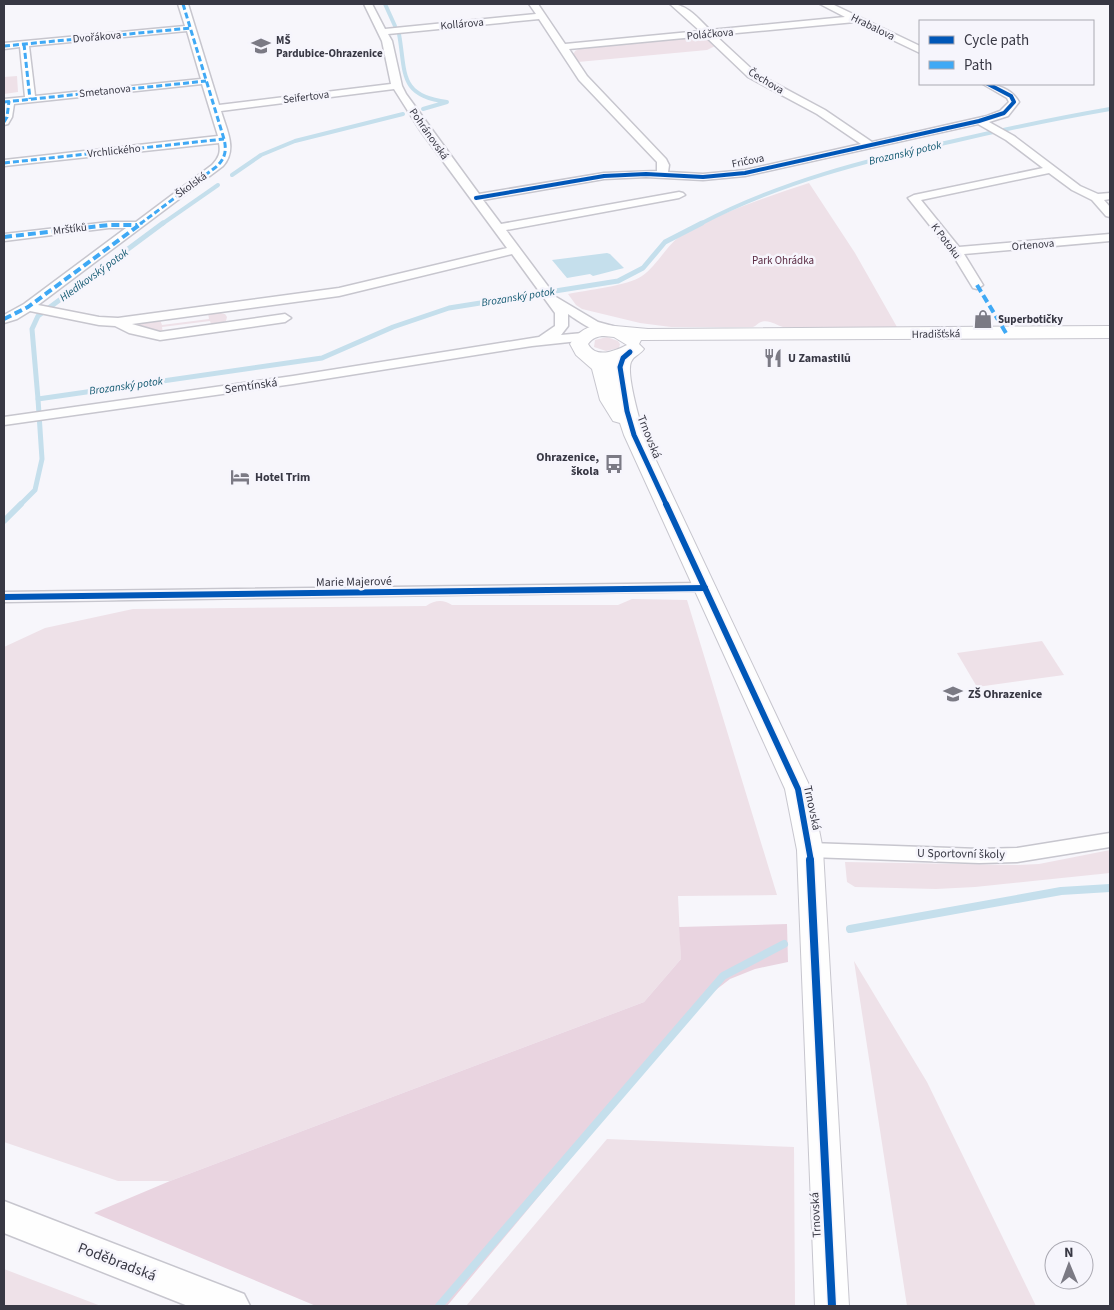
<svg xmlns="http://www.w3.org/2000/svg" width="1114" height="1310" viewBox="0 0 1114 1310" font-family="'Source Sans 3',sans-serif">
  <style>
    .green { fill: #eee1e8 }
    .forest { fill: #e9d4e0 }
    .water { fill: #c5dfec }
    .lines { fill: none; stroke-linecap: round; stroke-linejoin: round }
    .stream-far3 { stroke: #c5dfec; stroke-width: 4 }
    .stream-far2 { stroke: #c5dfec; stroke-width: 5 }
    .stream-far1 { stroke: #c5dfec; stroke-width: 6 }
    .stream { stroke: #c5dfec; stroke-width: 8 }
    .street-casing { stroke: #c7c6ce; stroke-width: 3 }
    .secondary-casing { stroke: #c7c6ce; stroke-width: 2 }
    .primary-casing { stroke: #c7c6ce; stroke-width: 3 }
    .street { fill: #fefefe; fill-rule: evenodd }
    .secondary { fill: #fefefe; fill-rule: evenodd }
    .primary { fill: #fefefe; fill-rule: evenodd }
    .quiet-far1 { stroke: #3fa9f5; stroke-width: 3; stroke-dasharray: 6 3; stroke-linecap: butt }
    .quiet { stroke: #3fa9f5; stroke-width: 4; stroke-dasharray: 8 4; stroke-linecap: butt }
    .cycleway-far3-casing { stroke: #f6f5fc; stroke-width: 5.5 }
    .cycleway-far2-casing { stroke: #f6f5fc; stroke-width: 8 }
    .cycleway-far1-casing { stroke: #f6f5fc; stroke-width: 9 }
    .cycleway-casing { stroke: #f6f5fc; stroke-width: 11 }
    .cycleway-far3 { stroke: #0057b8; stroke-width: 4 }
    .cycleway-far2 { stroke: #0057b8; stroke-width: 5 }
    .cycleway-far1 { stroke: #0057b8; stroke-width: 6 }
    .cycleway { stroke: #0057b8; stroke-width: 8 }
    .labels { text-anchor: middle; dominant-baseline: central; stroke-width: 5; stroke-linejoin: round; paint-order: stroke }
    .far-street-label { font-size: 11px; fill: #383844; stroke: #f6f5fc }
    .far-poi-label { font-size: 11px; font-weight: bold; fill: #383844; stroke: #f6f5fc; text-anchor: start }
    .far-water-label { font-size: 11px; font-style: italic; fill: #125971; stroke: #f6f5fc }
    .far-park-label { font-size: 11px; fill: #5a2a42; stroke: #f6f5fc }
    .poi-label { font-size: 12px; font-weight: bold; fill: #383844; stroke: #f6f5fc; text-anchor: start }
    .street-label { font-size: 12px; fill: #383844; stroke: #f6f5fc }
    .near-street-label { font-size: 15px; fill: #383844; stroke: #f6f5fc }
  </style>
  <rect width="100%" height="100%" fill="#f7f6fb"/>
  <g class="green">
    <polygon points="691,37 708,39 715,46 707,50 578,62 573,55 575,51 583,47"/>
    <polygon points="17,76 18,92 4,94 4,77"/>
    <path d="M809,183L855,253L897,327H783C776,325 769,319 761,322C758,323 756,326 753,327H671L640,323L582,309L576,305L568,294C586,290 628,286 642,276C659,264 667,243 685,233C724,211 767,197 809,183Z"/>
    <polygon points="216,312 225,314 227,317 226,321 212,327 210,321 162,327 163,333 135,326 138,323 160,320 162,325 209,319 208,313"/>
    <polygon points="607,337 618,341 620,344 619,348 606,351 594,347 595,340"/>
    <path d="M632,599L687,600L777,895L678,896L681,959L644,1002L170,1181H118L4,1142V647L45,628L133,609L426,606C435,600 443,599 452,605H618Z"/>
    <polygon points="1042,641 1064,675 977,687 957,653"/>
    <polygon points="1110,850 1110,873 975,887 936,889 855,887 847,882 845,862 1018,865 1039,864"/>
    <polygon points="854,961 927,1082 1036,1306 907,1306"/>
    <polygon points="607,1139 794,1147 795,1306 466,1306"/>
    <polygon points="4,1269 101,1306 4,1306"/>
  </g>
  <polygon class="forest" points="787,924 788,962 755,969 730,979 704,999 447,1306 316,1306 94,1213 170,1181 644,1002 681,959 679,927"/>
  <polygon class="water" points="607,253 610,254 624,268 593,276 590,274 567,278 552,260"/>
  <g class="lines">
    <g class="stream-far3">
      <polyline points="385,4 395,26"/>
      <path d="M399,34C406,72 398,96 447,102L423,109"/>
      <polyline points="232,175 261,155 295,141 403,114"/>
      <polyline points="162,224 218,185"/>
      <path d="M700,224C780,182 867,160 954,141C1006,129 1058,118 1110,109"/>
    </g>
    <g class="stream-far2">
      <polyline points="38,399 32,329 38,316 163,223"/>
      <polyline points="19,506 35,490 42,459 38,399 322,358 393,327 449,308 618,281 643,268 665,242 702,223"/>
    </g>
    <polyline class="stream-far1" points="4,521 21,504"/>
    <g class="stream">
      <polyline points="850,929 1061,891 1110,888"/>
      <polyline points="439,1306 723,976 784,944"/>
    </g>
    <g class="street-casing">
      <g id="street">
        <path d="M178,4H188L219,105L391,84L382,41L364,4H372L385,29L536,14L529,4H538L565,44L700,31L670,4C687,4 698,18 710,30L845,17L820,4H832L920,46V53L855,22L715,35L756,73L825,110L872,142L987,116L1000,111L1009,102L1007,98L983,84C997,84 1012,89 1019,102L1008,116L989,122L1014,136L1080,186L1098,194L1110,193V199L1104,200L1110,207V217L1106,216L1092,200L1072,190L1049,173L921,200L959,247L1110,234V241L964,254L983,285L977,289L973,288L951,252L908,198L914,195L1043,168L1006,140L978,124L745,176L703,180L646,177L604,179L483,200L501,224L679,192L683,193L685,195L679,198L506,230L556,297L598,322L620,328L621,331L620,334C602,338 581,323 568,314V326L561,335L583,333L589,337L588,340L532,346L293,384L4,425V417L293,376L539,337L555,326V313L512,254L339,296L132,324L160,332L285,314L291,318L285,322L160,340L129,333L115,326L99,325L30,311L17,319L4,323V315L24,304L126,228H109L4,241V234L109,222H136L212,165C219,158 221,152 219,143L4,166V160L218,136L202,84L14,104L12,117L8,124L4,125V99L25,97L20,47L4,49V43L185,26ZM539,19L579,80L657,162V171L604,173L479,194L406,94L402,86L392,41L388,34ZM187,31L201,79L35,96L29,46ZM705,36L748,77L817,114L861,144L745,170L703,174L668,172L669,165L666,159L587,76L569,49ZM394,89L420,130L507,248L339,288L118,318L99,317L38,305L223,166C238,149 226,129 221,111Z"/>
        <polygon points="705,583 710,585 713,588 710,591 4,602 4,592"/>
        <polygon points="1110,833 1110,847 1017,862 979,863 810,857 804,855 801,850 804,845 810,843 979,849 1017,848"/>
      </g>
    </g>
    <g class="secondary-casing">
      <path id="secondary" d="M596,325H604L648,329L1110,326V338L641,340L639,344L644,349C640,355 634,355 631,362C626,374 640,421 644,435L811,789L823,850L849,1306H815L797,850L785,789L624,435L620,423L613,421L600,400L592,369L576,355L570,344C577,333 583,329 596,325ZM604,336L614,337L627,345C615,351 596,359 588,344C592,338 598,336 604,336Z"/>
    </g>
    <g class="primary-casing">
      <polygon id="primary" points="4,1201 244,1294 250,1306 188,1306 4,1233"/>
    </g>
    <use href="#street" class="street"/>
    <use href="#secondary" class="secondary"/>
    <use href="#primary" class="primary"/>
    <g class="quiet-far1">
      <polyline points="24,44 30,99"/>
      <polyline points="4,46 191,28"/>
      <polyline points="4,102 206,81"/>
      <polyline points="4,122 7,117 9,101"/>
      <polyline points="4,163 224,139"/>
      <path d="M140,224L216,167C225,159 227,151 224,139L183,4"/>
    </g>
    <g class="quiet">
      <polyline points="4,237 109,225 137,225"/>
      <polyline points="977,285 1006,333"/>
      <polyline points="4,319 28,307 142,223"/>
    </g>
    <g class="cycleway-far3-casing">
      <polyline id="cycleway-far3" points="476,198 604,176 646,174 703,177 745,173 979,121 1004,113 1014,102 1011,96 988,84"/>
    </g>
    <g class="cycleway-far2-casing">
      <polyline id="cycleway-far2" points="630,352 623,358 620,367 627,411 634,435 667,506"/>
    </g>
    <g class="cycleway-far1-casing">
      <g id="cycleway-far1">
        <polyline points="666,504 798,789 811,861"/>
        <polyline points="4,597 705,588"/>
      </g>
    </g>
    <g class="cycleway-casing">
      <polyline id="cycleway" points="810,860 832,1306"/>
    </g>
    <use href="#cycleway-far3" class="cycleway-far3"/>
    <use href="#cycleway-far2" class="cycleway-far2"/>
    <use href="#cycleway-far1" class="cycleway-far1"/>
    <use href="#cycleway" class="cycleway"/>
  </g>
  <defs>
    <g id="school-bare" transform="scale(1.5)"><path d="M0-5L7-2L0 1L-7-2ZM-4 1L0 2.5L4 1V4Q0 6-4 4Z" fill="#7b7a84" stroke="#f6f5fc" stroke-width="2.5" paint-order="stroke"/></g>
    <g id="shop-bare" transform="scale(1.5)"><path d="M-5-2.5h2.3a2.7 3.5 0 0 1 5.4 0H5L5.5 6h-11ZM-1.5-2.5h3a1.5 2.3 0 0 0-3 0Z" fill="#7b7a84" stroke="#f6f5fc" stroke-width="2.5" paint-order="stroke"/></g>
    <g id="restaurant-bare" transform="scale(1.5)"><path d="M-5-6h1v4h1v-4h1v4h1v-4h1v5L-1.5 .5V6h-2V.5L-5-1ZM5-6V6H3V1.5H1.5Q1.5-4 5-6Z" fill="#7b7a84" stroke="#f6f5fc" stroke-width="2.5" paint-order="stroke"/></g>
    <g id="bus-bare" transform="scale(1.5)"><path d="M-5-6H5V4H4V6H2V4H-2V6H-4V4H-5ZM-3.5-4V0h7V-4ZM-3.5 1.2v1.5H-2V1.2ZM2 1.2v1.5H3.5V1.2Z" fill="#7b7a84" stroke="#f6f5fc" stroke-width="2.5" paint-order="stroke"/></g>
    <g id="hotel-bare" transform="scale(1.5)"><path d="M-6-4.5h1.5V1H6V5H4.5V3h-9V5H-6ZM-4 0a1.8 1.8 0 1 1 3.6 0ZM.5 0V-2.5h3Q6-2.5 6 0Z" fill="#7b7a84" stroke="#f6f5fc" stroke-width="2.5" paint-order="stroke"/></g>
  </defs>
  <g fill-rule="evenodd">
    <use href="#school-bare" x="261" y="46"/>
    <use href="#shop-bare" x="983" y="319"/>
    <use href="#restaurant-bare" x="773" y="358"/>
    <use href="#bus-bare" x="614" y="464"/>
    <use href="#hotel-bare" x="240" y="477"/>
    <use href="#school-bare" x="953" y="694"/>
  </g>
  <g class="labels">
    <g class="far-street-label">
      <text transform="translate(462 24) rotate(-5)">Kollárova</text>
      <text transform="translate(873 27) rotate(26)">Hrabalova</text>
      <text transform="translate(710 34) rotate(-5)">Poláčkova</text>
      <text transform="translate(97 37) rotate(-5)">Dvořákova</text>
      <text transform="translate(766 81) rotate(31)">Čechova</text>
      <text transform="translate(105 91) rotate(-6)">Smetanova</text>
      <text transform="translate(306 97) rotate(-7)">Seifertova</text>
      <text transform="translate(429 134) rotate(55)">Pohránovská</text>
      <text transform="translate(114 151) rotate(-6)">Vrchlického</text>
      <text transform="translate(748 161) rotate(-11)">Fričova</text>
      <text transform="translate(191 185) rotate(-36)">Školská</text>
      <text transform="translate(70 229) rotate(-7)">Mrštíků</text>
      <text transform="translate(946 241) rotate(53)">K Potoku</text>
      <text transform="translate(1033 245) rotate(-5)">Ortenova</text>
      <text transform="translate(936 334) rotate(-1)">Hradišťská</text>
    </g>
    <g class="far-poi-label">
      <text x="276" y="40">MŠ<tspan x="276" dy="13">Pardubice-Ohrazenice</tspan></text>
      <text x="998" y="319">Superbotičky</text>
    </g>
    <g class="far-water-label">
      <text transform="translate(905 153) rotate(-13)">Brozanský potok</text>
      <text transform="translate(94 275) rotate(-36)">Hledíkovský potok</text>
      <text transform="translate(518 297) rotate(-9)">Brozanský potok</text>
      <text transform="translate(126 386) rotate(-8)">Brozanský potok</text>
    </g>
    <g class="far-park-label">
      <text x="783" y="260">Park Ohrádka</text>
    </g>
    <g class="poi-label">
      <text x="788" y="358">U Zamastilů</text>
      <text x="599" y="457" text-anchor="end">Ohrazenice,<tspan x="599" dy="14">škola</tspan></text>
      <text x="255" y="477">Hotel Trim</text>
      <text x="968" y="694">ZŠ Ohrazenice</text>
    </g>
    <g class="street-label">
      <text transform="translate(251 386) rotate(-8)">Semtínská</text>
      <text transform="translate(649 437) rotate(68)">Trnovská</text>
      <text transform="translate(354 582) rotate(-1)">Marie Majerové</text>
      <text transform="translate(812 808) rotate(78)">Trnovská</text>
      <text transform="translate(961 854) rotate(1)">U Sportovní školy</text>
      <text transform="translate(816 1215) rotate(-93)">Trnovská</text>
    </g>
    <g class="near-street-label">
      <text transform="translate(117 1262) rotate(21)">Poděbradská</text>
    </g>
  </g>
  <rect width="1114" height="1310" fill="none" stroke="#383844" stroke-width="10"/>
  <rect x="919" y="20" width="175" height="65" fill="#f6f5fc" stroke="#aaa9b2"/>
  <rect x="929" y="36" width="25" height="8" fill="#0057b8" stroke="#aaa9b2"/>
  <text x="964" y="45" font-size="15" fill="#383844">Cycle path</text>
  <rect x="929" y="61" width="25" height="8" fill="#3fa9f5" stroke="#aaa9b2"/>
  <text x="964" y="70" font-size="15" fill="#383844">Path</text>
  <g transform="translate(1069 1265) rotate(359)"><circle r="24" fill="#f6f5fc" stroke="#aaa9b2"/>
  <path d="M0-4L9 19L0 12L-9 19Z" fill="#7b7a84"/>
  <text y="-8" font-size="14" font-weight="bold" text-anchor="middle" fill="#383844">N</text>
  </g>
</svg>
